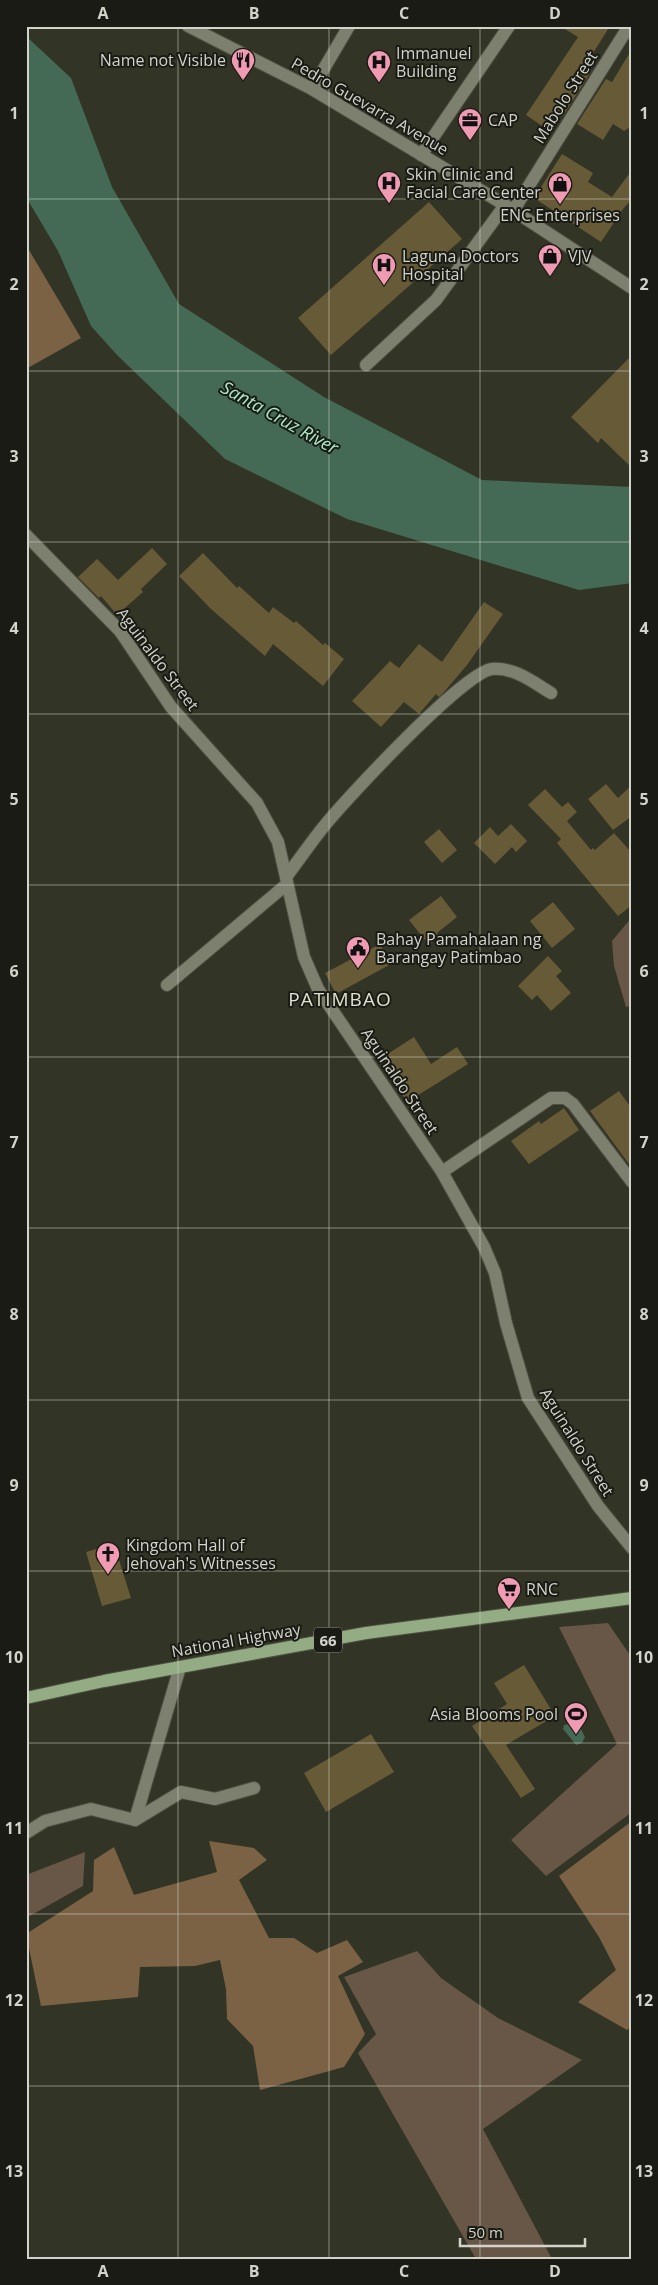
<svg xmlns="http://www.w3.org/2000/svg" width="658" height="2285" viewBox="0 0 658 2285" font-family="'Open Sans',sans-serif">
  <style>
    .green { fill: #685746 }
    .forest { fill: #7c6245 }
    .water { fill: #446a55 }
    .building { fill: #665a37 }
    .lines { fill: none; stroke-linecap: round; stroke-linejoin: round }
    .minor-casing { stroke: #4e4f42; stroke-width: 14 }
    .tertiary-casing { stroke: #4e4f42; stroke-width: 14 }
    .secondary-casing { stroke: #4e4f42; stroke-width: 14 }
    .primary-casing { stroke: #4e4f42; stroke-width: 14 }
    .minor { stroke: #7e806f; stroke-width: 12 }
    .tertiary { stroke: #7e806f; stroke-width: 12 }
    .secondary { stroke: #7e806f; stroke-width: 12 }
    .primary { stroke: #93ac83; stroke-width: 12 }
    .grid { fill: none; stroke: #d2d3ca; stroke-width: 1; stroke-opacity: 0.55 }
    .labels { text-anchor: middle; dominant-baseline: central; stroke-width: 4; stroke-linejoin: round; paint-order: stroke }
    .shield { fill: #1a1b14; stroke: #9b9c93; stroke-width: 1 }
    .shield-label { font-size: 15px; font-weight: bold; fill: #d2d3ca }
    .poi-label { font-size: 16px; fill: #d2d3ca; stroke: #1a1b14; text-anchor: start }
    .street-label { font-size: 16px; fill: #d2d3ca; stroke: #1a1b14 }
    .water-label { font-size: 18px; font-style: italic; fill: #a8eac5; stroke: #1a1b14 }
    .quarter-label { font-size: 19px; letter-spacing: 1px; fill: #dee1ce; stroke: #1a1b14 }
    .neatline { fill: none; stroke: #d2d3ca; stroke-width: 2 }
    .grid-label { font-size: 16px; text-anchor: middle; font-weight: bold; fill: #d2d3ca }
  </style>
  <rect width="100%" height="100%" fill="#323425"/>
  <g class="green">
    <polygon points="632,917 632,1006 626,1007 614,966 612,941"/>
    <polygon points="608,1623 632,1658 632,1812 546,1876 511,1840 617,1744 559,1627"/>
    <polygon points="85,1852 83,1886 26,1918 26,1875"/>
    <polygon points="417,1951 441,1978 498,2018 582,2060 483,2129 552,2259 476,2259 358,2053 376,2034 344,1977"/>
  </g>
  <g class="forest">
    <polygon points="26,245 81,338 26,369"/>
    <polygon points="632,1821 632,2025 627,2030 578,2002 616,1970 599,1937 559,1876"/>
    <polygon points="209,1841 254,1848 267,1860 239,1880 269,1938 294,1938 317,1953 347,1940 363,1962 338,1976 365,2034 344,2067 260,2090 253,2046 227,2019 226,1989 220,1960 195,1966 140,1967 138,1997 41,2006 26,1934 93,1891 94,1860 114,1847 134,1895 217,1872"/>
  </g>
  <g class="water">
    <polygon points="26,36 71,78 112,187 179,304 324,397 482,480 632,487 632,583 579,590 347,519 225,459 117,355 91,326 58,251 26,197"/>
    <polygon points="575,1723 580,1727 585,1737 582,1743 576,1745 563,1729 564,1725"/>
  </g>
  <g class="building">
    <polygon points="560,26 610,26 585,66 592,70 563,116 556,112 545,128 526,115 578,37"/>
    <polygon points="632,49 632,126 624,131 613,124 603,140 577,124 606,79 612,82"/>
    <polygon points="562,154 593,173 588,182 612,197 632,170 632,199 623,209 601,242 534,198"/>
    <polygon points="429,202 462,239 331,355 298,318"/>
    <polygon points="632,355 632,468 601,438 598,443 571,417"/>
    <polygon points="152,548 167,564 141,589 143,592 117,615 101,596 99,598 78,577 97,559 118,580"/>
    <polygon points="203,553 237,588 239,586 269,613 273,607 294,623 296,621 323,645 325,643 344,659 323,686 273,644 265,656 211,609 179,576"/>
    <polygon points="484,602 503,614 467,665 444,692 439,697 436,694 419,714 404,702 381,727 352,701 390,661 399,668 419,644 442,662"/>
    <polygon points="606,784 618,798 632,785 632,816 613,830 588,799"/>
    <polygon points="545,789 562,807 568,802 577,812 567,821 591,850 593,848 595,850 614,833 632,853 632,905 618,916 557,843 561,839 528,805"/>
    <polygon points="511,824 527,841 516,852 512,847 495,864 474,843 490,827 498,836"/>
    <polygon points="439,829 457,850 442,863 424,842"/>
    <polygon points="441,896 457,917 437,933 440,936 429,945 409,920"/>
    <polygon points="553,902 575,929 552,948 530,921"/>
    <polygon points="380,944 391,964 336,994 325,973"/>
    <polygon points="548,956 562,971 556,976 571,993 551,1011 537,995 532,1000 518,986"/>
    <polygon points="414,1037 431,1064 457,1047 468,1064 407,1102 396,1085 400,1083 383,1057"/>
    <polygon points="619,1091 632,1109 632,1168 590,1111"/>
    <polygon points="564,1108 579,1130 529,1164 511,1141 539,1121 541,1124"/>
    <polygon points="114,1544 131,1598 102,1606 86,1552"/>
    <polygon points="524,1665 555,1716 506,1745 535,1789 521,1798 472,1726 507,1704 494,1683"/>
    <polygon points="371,1734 394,1772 326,1812 304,1773"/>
  </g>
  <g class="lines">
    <g class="minor-casing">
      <g id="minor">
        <polyline points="312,89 349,26"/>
        <polyline points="421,155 509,26"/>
        <polyline points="513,211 629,26"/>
        <polyline points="366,365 436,300 505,205"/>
        <path d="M286,877C299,860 311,842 325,825C347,798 464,672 492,669C514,667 533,682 551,693"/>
        <polyline points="167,985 287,884"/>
        <polyline points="442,1172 551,1098 565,1098 573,1104 632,1182"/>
        <polyline points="135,1820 180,1667"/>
        <polyline points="26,1833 45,1821 91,1809 135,1820 181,1792 215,1799 254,1788"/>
      </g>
    </g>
    <g class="tertiary-casing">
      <polyline id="tertiary" points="26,535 120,631 171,707 257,803 278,842 304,957 318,989 442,1172 484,1247 495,1273 506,1323 528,1398 598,1506 632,1548"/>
    </g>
    <g class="secondary-casing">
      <polyline id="secondary" points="188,26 312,89 505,205 632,288"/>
    </g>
    <g class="primary-casing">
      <polyline id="primary" points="26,1698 104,1681 366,1633 632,1598"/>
    </g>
    <use href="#minor" class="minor"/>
    <use href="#tertiary" class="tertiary"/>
    <use href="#secondary" class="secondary"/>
    <use href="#primary" class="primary"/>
  </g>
  <path class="grid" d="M178,26V2259M329,26V2259M480,26V2259M26,199H632M26,371H632M26,542H632M26,714H632M26,885H632M26,1057H632M26,1228H632M26,1400H632M26,1571H632M26,1743H632M26,1914H632M26,2086H632"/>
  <defs>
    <g id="restaurant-pin" transform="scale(1.25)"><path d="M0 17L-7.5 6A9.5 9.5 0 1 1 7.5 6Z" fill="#f19ab3" stroke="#1a1b14"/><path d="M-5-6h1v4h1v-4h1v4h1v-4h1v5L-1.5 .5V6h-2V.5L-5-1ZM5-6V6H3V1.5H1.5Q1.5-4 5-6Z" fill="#111"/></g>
    <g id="hospital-pin" transform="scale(1.25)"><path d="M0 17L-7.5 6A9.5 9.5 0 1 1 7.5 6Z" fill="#f19ab3" stroke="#1a1b14"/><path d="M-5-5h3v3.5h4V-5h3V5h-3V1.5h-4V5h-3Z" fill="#111"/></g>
    <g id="office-pin" transform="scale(1.25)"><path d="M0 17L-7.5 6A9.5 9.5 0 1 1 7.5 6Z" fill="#f19ab3" stroke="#1a1b14"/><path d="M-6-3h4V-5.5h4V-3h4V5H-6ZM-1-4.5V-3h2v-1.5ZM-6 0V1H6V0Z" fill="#111"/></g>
    <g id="shop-pin" transform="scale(1.25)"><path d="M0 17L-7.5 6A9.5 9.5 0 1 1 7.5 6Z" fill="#f19ab3" stroke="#1a1b14"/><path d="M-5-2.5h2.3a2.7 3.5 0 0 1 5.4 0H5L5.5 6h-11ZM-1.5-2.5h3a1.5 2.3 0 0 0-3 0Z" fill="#111"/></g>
    <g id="civic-pin" transform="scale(1.25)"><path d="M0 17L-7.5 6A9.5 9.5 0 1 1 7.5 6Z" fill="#f19ab3" stroke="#1a1b14"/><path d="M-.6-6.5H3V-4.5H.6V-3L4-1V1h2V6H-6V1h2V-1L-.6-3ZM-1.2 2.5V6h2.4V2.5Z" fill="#111"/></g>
    <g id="church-pin" transform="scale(1.25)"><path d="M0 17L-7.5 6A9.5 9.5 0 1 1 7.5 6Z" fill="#f19ab3" stroke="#1a1b14"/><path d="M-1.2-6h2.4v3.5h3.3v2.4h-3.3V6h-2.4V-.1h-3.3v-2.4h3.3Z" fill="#111"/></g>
    <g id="supermarket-pin" transform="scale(1.25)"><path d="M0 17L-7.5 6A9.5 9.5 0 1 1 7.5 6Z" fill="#f19ab3" stroke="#1a1b14"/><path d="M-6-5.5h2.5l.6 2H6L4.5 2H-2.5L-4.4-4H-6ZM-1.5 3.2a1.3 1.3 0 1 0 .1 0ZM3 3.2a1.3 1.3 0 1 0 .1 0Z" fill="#111"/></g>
    <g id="stadium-pin" transform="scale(1.25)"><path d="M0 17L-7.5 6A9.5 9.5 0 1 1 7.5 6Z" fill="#f19ab3" stroke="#1a1b14"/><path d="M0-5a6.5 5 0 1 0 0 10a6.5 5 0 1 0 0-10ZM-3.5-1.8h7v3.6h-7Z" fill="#111"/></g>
  </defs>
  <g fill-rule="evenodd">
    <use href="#restaurant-pin" x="243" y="60"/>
    <use href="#hospital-pin" x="379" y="62"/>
    <use href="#office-pin" x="470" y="120"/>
    <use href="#hospital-pin" x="389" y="183"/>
    <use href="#shop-pin" x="560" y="184"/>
    <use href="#shop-pin" x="550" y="256"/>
    <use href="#hospital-pin" x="384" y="265"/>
    <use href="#civic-pin" x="358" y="948"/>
    <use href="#church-pin" x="108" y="1554"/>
    <use href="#supermarket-pin" x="509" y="1589"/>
    <use href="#stadium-pin" x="576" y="1714"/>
  </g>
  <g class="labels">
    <rect class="shield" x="314" y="1627.5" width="28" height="25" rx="4"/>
    <g class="shield-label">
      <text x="328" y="1640">66</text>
    </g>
    <g class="poi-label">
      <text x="396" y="53">Immanuel<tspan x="396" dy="18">Building</tspan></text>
      <text x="226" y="60" text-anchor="end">Name not Visible</text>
      <text x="488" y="120">CAP</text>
      <text x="406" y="174">Skin Clinic and<tspan x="406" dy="18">Facial Care Center</tspan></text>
      <text x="560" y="215" text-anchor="middle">ENC Enterprises</text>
      <text x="402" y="256">Laguna Doctors<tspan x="402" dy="18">Hospital</tspan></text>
      <text x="568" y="256">VJV</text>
      <text x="376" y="939">Bahay Pamahalaan ng<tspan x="376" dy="18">Barangay Patimbao</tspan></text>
      <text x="126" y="1545">Kingdom Hall of<tspan x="126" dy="18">Jehovah's Witnesses</tspan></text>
      <text x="526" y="1589">RNC</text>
      <text x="558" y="1714" text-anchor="end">Asia Blooms Pool</text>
    </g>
    <g class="street-label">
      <text transform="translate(565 97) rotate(-58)">Mabolo Street</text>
      <text transform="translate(370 106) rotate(30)">Pedro Guevarra Avenue</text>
      <text transform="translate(158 659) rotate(53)">Aguinaldo Street</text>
      <text transform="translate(400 1081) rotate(56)">Aguinaldo Street</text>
      <text transform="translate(577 1442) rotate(58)">Aguinaldo Street</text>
      <text transform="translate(236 1640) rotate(-10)">National Highway</text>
    </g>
    <g class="water-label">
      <text transform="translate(280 417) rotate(29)">Santa Cruz River</text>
    </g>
    <g class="quarter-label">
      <text x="340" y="999">PATIMBAO</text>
    </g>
  </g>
  <rect width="658" height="2285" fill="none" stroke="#1a1b14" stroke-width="55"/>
  <path d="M460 2238v8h125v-8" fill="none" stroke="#d2d3ca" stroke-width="2.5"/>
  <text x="468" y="2238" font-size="15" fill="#d2d3ca" stroke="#1a1b14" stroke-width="4" paint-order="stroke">50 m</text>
  <rect x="28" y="28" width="602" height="2230" class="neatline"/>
  <g class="grid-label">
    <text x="103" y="19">A</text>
    <text x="254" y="19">B</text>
    <text x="404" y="19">C</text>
    <text x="555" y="19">D</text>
    <text x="14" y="119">1</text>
    <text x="644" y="119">1</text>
    <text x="14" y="290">2</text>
    <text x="644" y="290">2</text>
    <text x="14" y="462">3</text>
    <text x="644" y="462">3</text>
    <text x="14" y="634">4</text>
    <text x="644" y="634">4</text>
    <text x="14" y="805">5</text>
    <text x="644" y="805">5</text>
    <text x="14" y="977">6</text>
    <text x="644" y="977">6</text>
    <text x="14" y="1148">7</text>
    <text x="644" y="1148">7</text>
    <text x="14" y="1320">8</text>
    <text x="644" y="1320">8</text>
    <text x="14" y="1491">9</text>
    <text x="644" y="1491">9</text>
    <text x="14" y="1663">10</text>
    <text x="644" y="1663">10</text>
    <text x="14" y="1834">11</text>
    <text x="644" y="1834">11</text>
    <text x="14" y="2006">12</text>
    <text x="644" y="2006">12</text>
    <text x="14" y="2177">13</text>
    <text x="644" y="2177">13</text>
    <text x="103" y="2277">A</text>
    <text x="254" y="2277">B</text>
    <text x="404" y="2277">C</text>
    <text x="555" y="2277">D</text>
  </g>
</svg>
